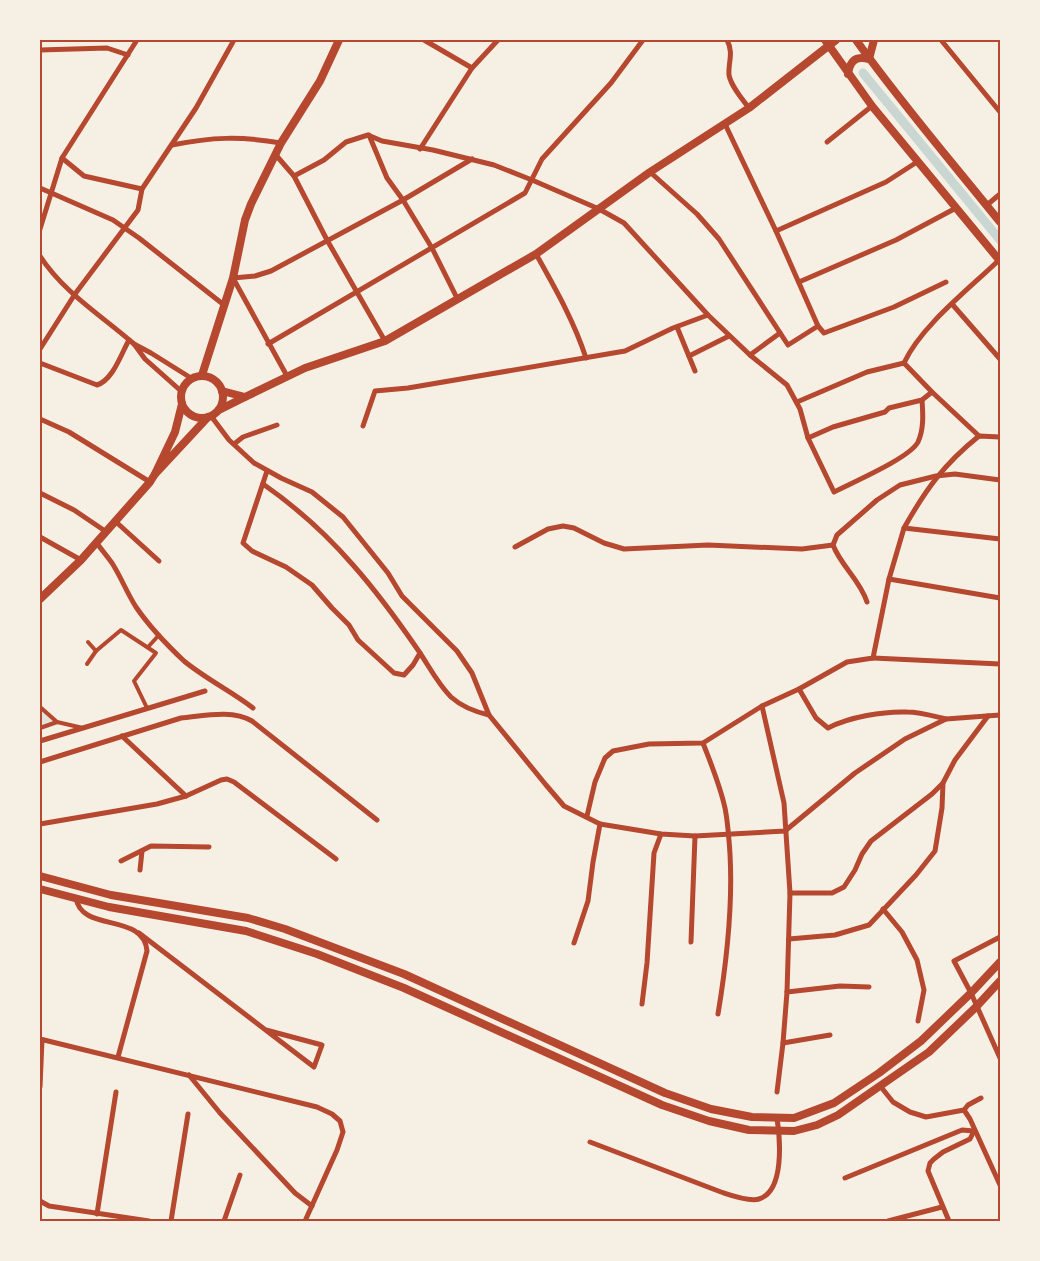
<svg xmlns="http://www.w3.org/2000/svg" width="1040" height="1261" viewBox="0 0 1040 1261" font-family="Jost,sans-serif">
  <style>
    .green { fill: #e2e4dc }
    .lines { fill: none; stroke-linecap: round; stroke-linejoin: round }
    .canal { stroke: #c9d6d2; stroke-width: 9 }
    .pedestrian { stroke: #b5482f; stroke-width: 4 }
    .minor { stroke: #b5482f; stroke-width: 5 }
    .secondary { stroke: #b5482f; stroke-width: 8 }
    .neatline { fill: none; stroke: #b5482f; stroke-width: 2 }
  </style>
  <rect width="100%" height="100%" fill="#f6efe4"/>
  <polygon class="green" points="40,703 61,724 40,730"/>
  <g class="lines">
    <polyline class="canal" points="863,73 1000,240"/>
    <g class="pedestrian">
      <polyline points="88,642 96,651 121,630 156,653 134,681 147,708"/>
      <polyline points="148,647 159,635"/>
      <polyline points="87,664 96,651"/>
      <polyline points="40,707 57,722 83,728"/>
      <polyline points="40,728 57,722"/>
    </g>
    <g class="minor">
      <polyline points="424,40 472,68"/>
      <path d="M727,40C734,53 728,62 729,75C731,86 742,99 749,108"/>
      <polyline points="941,40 1000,112"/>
      <polyline points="40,50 107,48 128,55"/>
      <polyline points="725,124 776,231 818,326 824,333 894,307 946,282"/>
      <polyline points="369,135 387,178 403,200 432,248 457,298"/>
      <polyline points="827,142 872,106"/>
      <path d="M172,145C212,137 240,136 281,143"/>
      <polyline points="420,149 472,68 498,40"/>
      <polyline points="275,154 294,176 327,240 385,341"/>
      <polyline points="62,158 84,176 142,189"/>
      <polyline points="650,172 697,214 719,239 788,345 818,326"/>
      <path d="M294,176L324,160L346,142L368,135L382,141L433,150L494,165L532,180L599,209L624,223L708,315L750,355L787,385L800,409L808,438L834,492C851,483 910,458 918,442C924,429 923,414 922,400"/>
      <polyline points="40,188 113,220 139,238 224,305"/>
      <polyline points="987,205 1000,194"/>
      <polyline points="40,229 62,158 137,40"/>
      <polyline points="776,231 886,182 917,162"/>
      <path d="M536,254C555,288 574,321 586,358"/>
      <path d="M40,256C63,292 102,316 134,344"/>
      <polyline points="799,282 896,240 956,208"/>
      <polyline points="952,304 1000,359"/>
      <polyline points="677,327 695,371"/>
      <polyline points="268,344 525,193 542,159 611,83 643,40"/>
      <polyline points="40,349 75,294 138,210 142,189 196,108 234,40"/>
      <polyline points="750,355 780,333"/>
      <polyline points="689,356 729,336"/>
      <path d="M40,363L97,385C113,380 121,354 129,340"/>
      <polyline points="287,376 233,278 255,276 271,271 403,200 472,159"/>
      <polyline points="181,391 145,359 134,344 151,353 191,378"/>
      <path d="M932,392L904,363C921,326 969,289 999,260"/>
      <polyline points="797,402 867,372 904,363"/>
      <polyline points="211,416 229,440 254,463 281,478 312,492 343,517 388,573 402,596 457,651 472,673 489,715 546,785 564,806 600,824 661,834 695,836 785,831 855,773 905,739 946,719 1000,715"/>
      <polyline points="40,419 69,432 150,482"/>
      <polyline points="363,426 375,391 408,388 625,351 673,328 708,315"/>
      <polyline points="808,438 833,427 885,412 889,408 922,400 932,392 979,436"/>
      <polyline points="234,444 243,437 277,425"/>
      <polyline points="267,471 243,543 252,551 286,567 312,585 332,608 349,625 358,640 394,673 404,675 413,665 420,653"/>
      <path d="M263,484C296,507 327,535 353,565C377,592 398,621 418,650C429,666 437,683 451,697C461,706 476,712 489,715"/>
      <polyline points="40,493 74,510 105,531"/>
      <polyline points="115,521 159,561"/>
      <path d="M904,528C926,489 944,464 979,436L1000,437"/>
      <polyline points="40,537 81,560"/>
      <path d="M96,542C101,549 107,556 112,563C121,577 127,593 136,607C149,626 167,645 184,661C206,679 231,691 253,708"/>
      <polyline points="515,547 548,529 563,526 574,528 604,543 624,549 708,545 802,549 833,545"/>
      <polyline points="889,579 1000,598"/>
      <path d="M867,602C860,580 841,566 833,545L837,535L877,500L900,485L936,476L955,474L1000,480"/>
      <polyline points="873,658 1000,664"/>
      <path d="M799,689L816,718L828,728C849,717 884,711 907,712C920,712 933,716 946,719"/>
      <polyline points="762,706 784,803 790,893 787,992 783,1043 777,1092"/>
      <polyline points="122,736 186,796"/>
      <polyline points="40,741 205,691"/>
      <path d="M703,743C711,764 720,785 725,808C728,823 729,839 730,854C733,908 727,960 718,1014"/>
      <path d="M40,762L181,718C203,716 232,709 252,721L377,820"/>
      <polyline points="587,816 595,782 605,758 613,751 649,744 703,743 762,706 799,689 847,662 873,658 889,579 904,528 1000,539"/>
      <polyline points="40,824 157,804 186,796 221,780 227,779 234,782 336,859"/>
      <polyline points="121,861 151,846 209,847"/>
      <polyline points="140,870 142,851"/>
      <polyline points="790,893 832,893 844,887 855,870 862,854 871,841 932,794 943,783"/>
      <path d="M76,898C81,933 144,912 147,951L118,1057"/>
      <polyline points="883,909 902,932 917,960 924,990 918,1021"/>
      <polyline points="139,933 314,1067 322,1045 266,1030"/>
      <polyline points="1000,937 954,961 971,993 1000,1058"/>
      <polyline points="789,939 835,935 869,925 916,875 935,851 942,808 943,783 955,760 988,716"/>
      <polyline points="691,942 695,836"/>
      <polyline points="574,943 588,901 593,862 600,824"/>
      <polyline points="787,992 840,986 869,987"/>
      <polyline points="642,1004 647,963 654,853 661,834"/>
      <polyline points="40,1039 317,1107 332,1114 340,1121 343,1132 337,1150 305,1221"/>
      <polyline points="783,1043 830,1035"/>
      <polyline points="189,1075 220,1113 295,1193 312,1206"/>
      <polyline points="40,1087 42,1040"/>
      <polyline points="881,1087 893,1102 910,1112 926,1117 964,1110 968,1105 981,1098"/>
      <polyline points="964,1110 970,1119 1000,1185"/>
      <path d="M590,1142L721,1192C730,1195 749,1202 759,1199C785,1191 780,1138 777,1118"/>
      <polyline points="845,1178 962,1130 974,1131 970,1139 943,1152 934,1159 930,1163 928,1171 949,1221"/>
      <polyline points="40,1201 49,1206 149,1221"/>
      <polyline points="97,1214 116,1092"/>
      <polyline points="171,1221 188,1114"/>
      <polyline points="224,1221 240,1175"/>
      <polyline points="888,1221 942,1207"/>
    </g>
    <g class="secondary">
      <polyline points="825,40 872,106 1000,261"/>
      <path d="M856,40C901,103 951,161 1000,222"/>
      <path d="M848,74C850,60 856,56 869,59L874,40"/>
      <polyline points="202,375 233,278 245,220 251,204 281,143 320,81 339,40"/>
      <circle cx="202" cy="397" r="21"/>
      <polyline points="245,397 305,368 385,341 536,254 650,172 749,108 836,40"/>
      <polyline points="182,404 175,432 155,474 208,417"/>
      <polyline points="219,410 245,397 222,391"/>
      <polyline points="40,599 81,560 150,482 155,474"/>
      <polyline points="40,876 111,895 248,918 285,929 404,974 665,1093 711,1109 752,1117 794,1118 834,1103 879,1073 921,1041 971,993 1000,962"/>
      <polyline points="40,889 109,907 246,931 317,954 404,988 662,1105 709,1121 749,1130 794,1131 817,1125 838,1115 929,1052 976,1007 1000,981"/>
    </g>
  </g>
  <rect width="1040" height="1261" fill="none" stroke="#f6efe4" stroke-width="82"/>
  <rect x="41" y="41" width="958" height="1179" class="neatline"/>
</svg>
